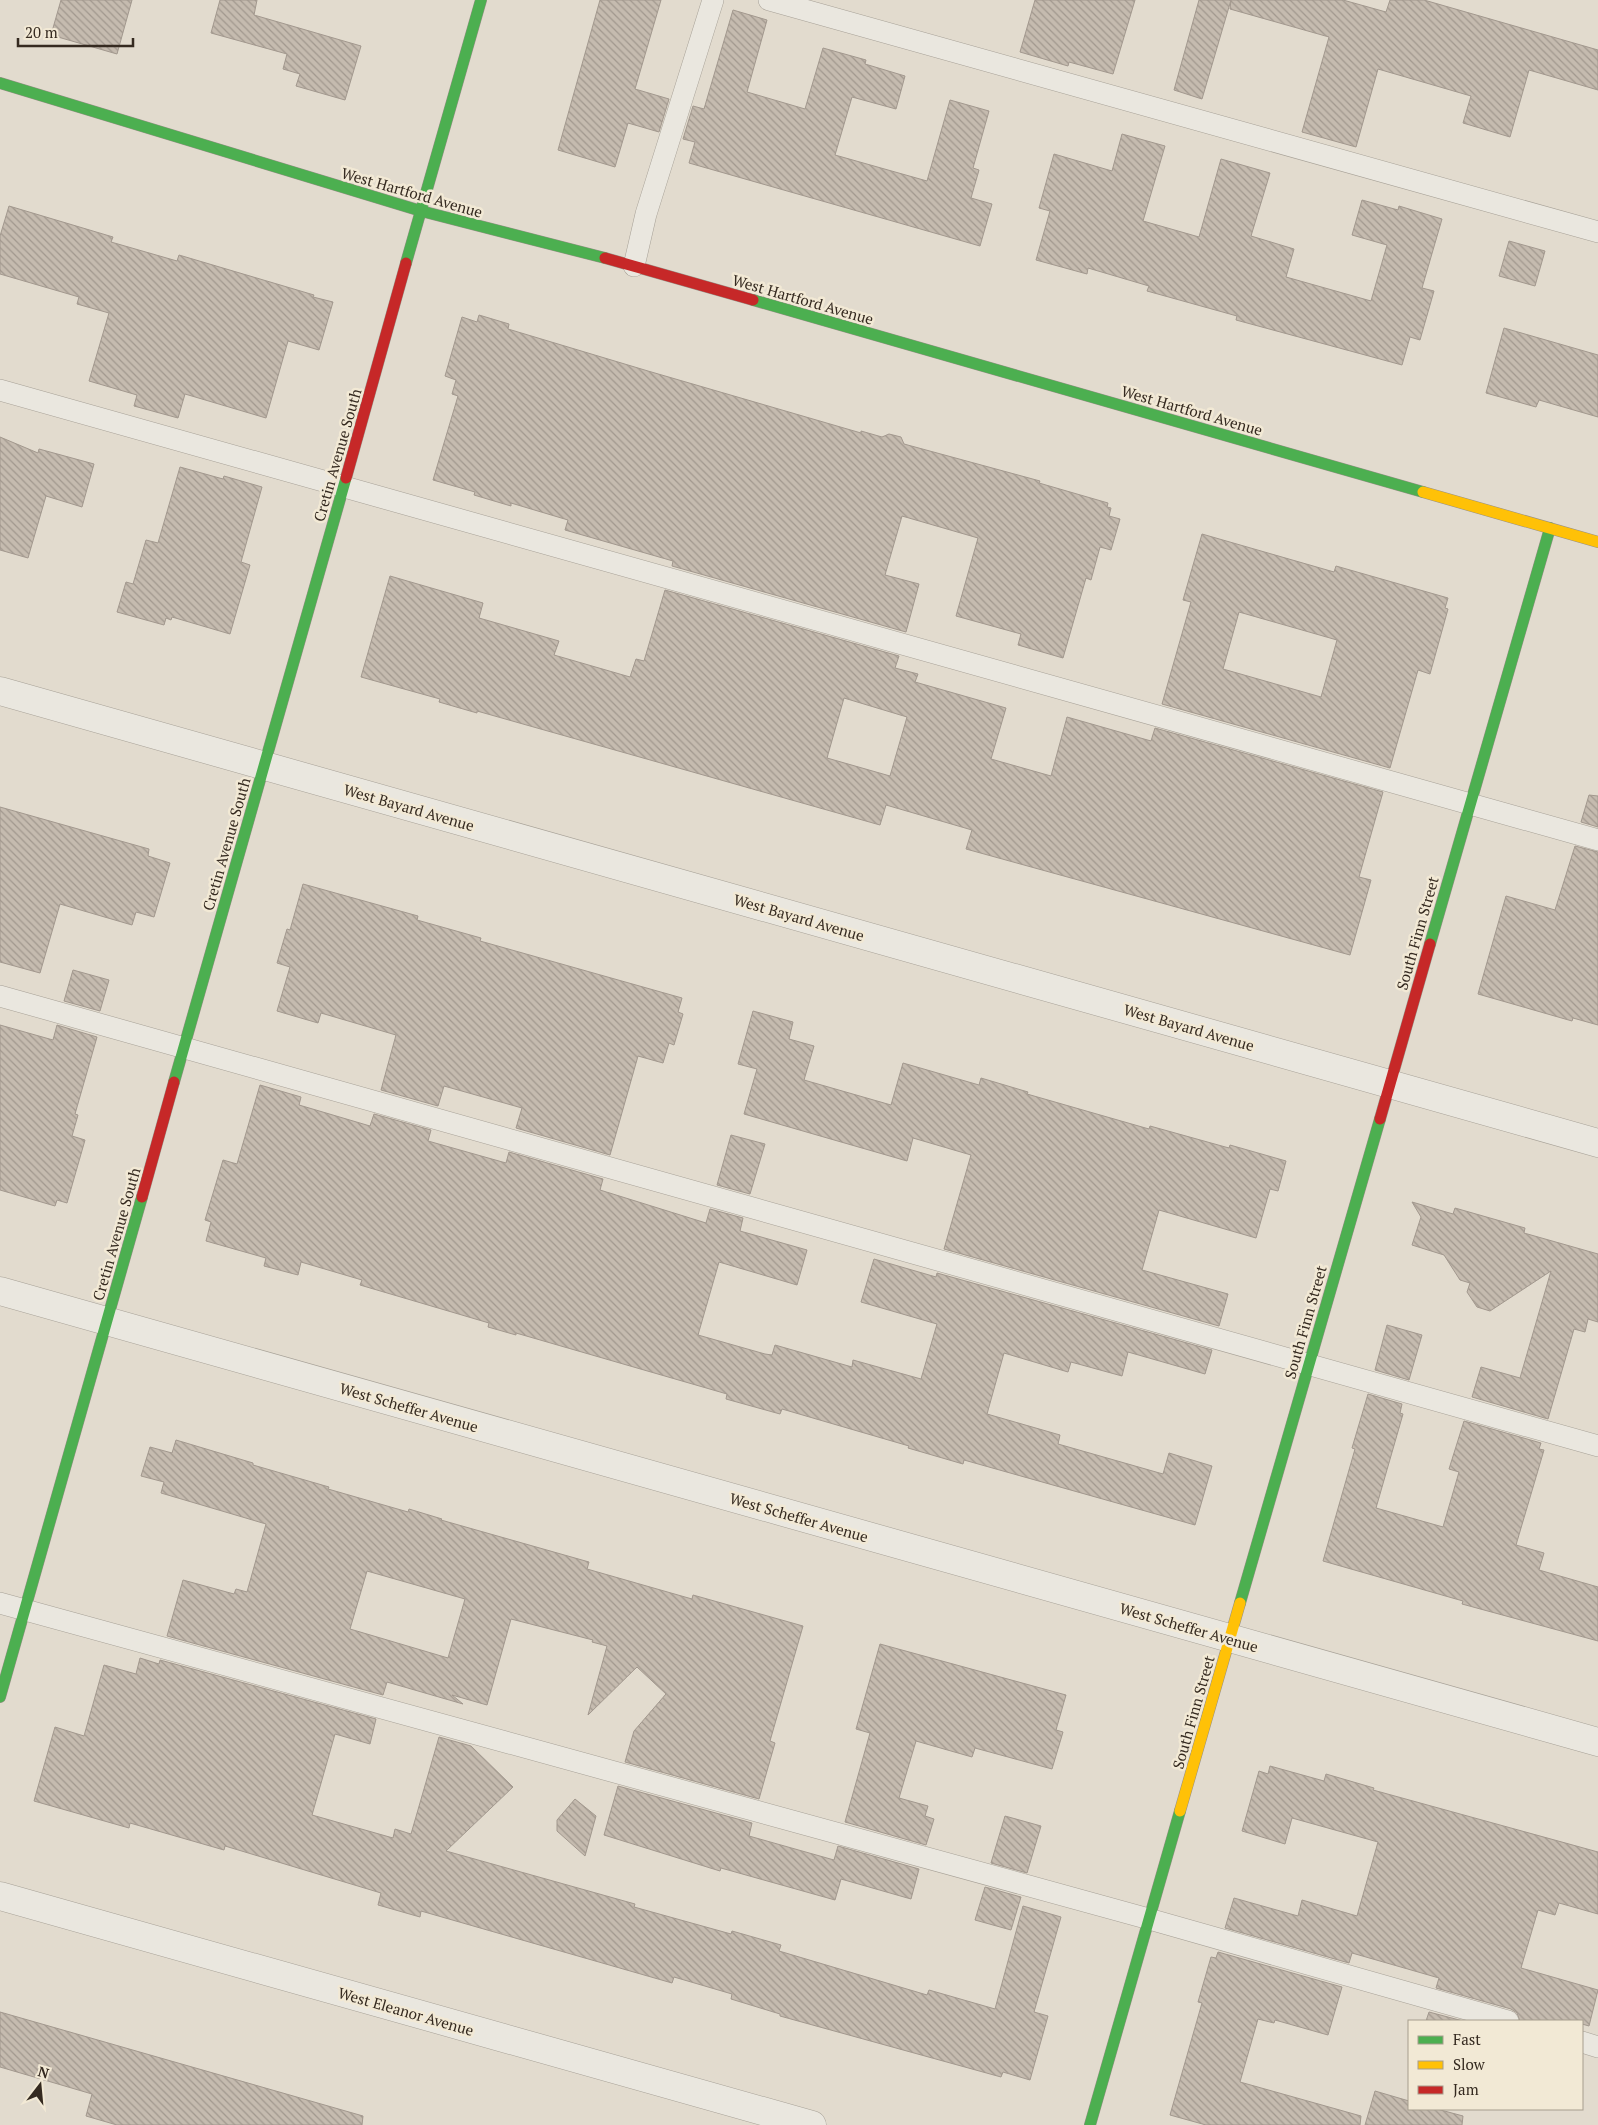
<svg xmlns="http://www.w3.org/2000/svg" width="1598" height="2125" viewBox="0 0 1598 2125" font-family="'PT Serif',serif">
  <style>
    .building { fill: url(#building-back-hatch); stroke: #a2988e; fill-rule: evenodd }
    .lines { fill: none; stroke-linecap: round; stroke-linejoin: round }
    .lane-casing { stroke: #a7a197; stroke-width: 22 }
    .street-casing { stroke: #a7a197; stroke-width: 29 }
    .fast-casing { stroke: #979087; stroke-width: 12 }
    .slow-casing { stroke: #979087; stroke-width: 12 }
    .jam-casing { stroke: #979087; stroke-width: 12 }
    .lane { stroke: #eae7df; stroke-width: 21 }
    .street { stroke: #eae7df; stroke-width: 28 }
    .fast { stroke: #4caf50; stroke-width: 11 }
    .slow { stroke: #ffc107; stroke-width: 11 }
    .jam { stroke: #c62828; stroke-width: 11 }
    .labels { text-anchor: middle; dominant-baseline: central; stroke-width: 5; stroke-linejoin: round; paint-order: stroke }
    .street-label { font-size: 15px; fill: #352a20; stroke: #f2e9d5 }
  </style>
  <defs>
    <pattern id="building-back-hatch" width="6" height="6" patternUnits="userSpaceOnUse" patternTransform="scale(1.25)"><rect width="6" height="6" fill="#c5bbaf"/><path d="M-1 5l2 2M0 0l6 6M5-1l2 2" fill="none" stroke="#a1988e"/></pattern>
  </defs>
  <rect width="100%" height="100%" fill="#e2dbce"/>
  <g class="building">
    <polygon points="61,0 132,0 117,54 51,35"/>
    <polygon points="220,0 257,0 254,15 361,46 345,100 296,86 300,74 283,69 287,54 211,33"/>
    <polygon points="600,0 661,0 635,89 669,99 659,132 628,123 615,167 558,150"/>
    <polygon points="1035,0 1135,0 1113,74 1069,62 1068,66 1020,52"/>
    <polygon points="1199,0 1231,0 1202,99 1174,90"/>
    <polygon points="1231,0 1343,0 1386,12 1390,0 1424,0 1598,50 1598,90 1529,70 1510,137 1463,123 1471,96 1378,69 1356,147 1302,132 1329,37 1230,9"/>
    <polygon points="733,10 767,20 747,92 805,109 823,48 866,60 865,64 905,76 896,109 852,97 835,155 927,181 950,100 989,111 973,168 979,170 971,198 992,204 980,246 689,163 695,142 683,139 693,106 704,109"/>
    <polygon points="1122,134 1165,146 1143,221 1199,237 1221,159 1270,173 1251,236 1294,249 1286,277 1371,301 1387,245 1352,235 1362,200 1398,210 1399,206 1442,219 1422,288 1434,291 1420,340 1410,337 1402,365 1236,320 1237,316 1147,291 1149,286 1088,268 1087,274 1036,260 1050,211 1039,208 1054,154 1112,171"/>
    <polygon points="9,206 113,237 111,242 177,261 179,255 314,295 313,297 333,302 319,350 288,341 266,418 185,394 178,418 134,406 137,395 89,381 109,313 77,304 79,297 0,274 0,236"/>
    <polygon points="1509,241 1545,251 1535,286 1499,276"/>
    <polygon points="479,315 509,324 508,329 648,371 861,433 861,431 882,437 889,434 901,437 904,444 1040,481 1039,483 1108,503 1107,507 1111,508 1109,516 1120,519 1111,550 1100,547 1091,580 1086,578 1063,658 1018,645 1021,634 956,616 978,538 902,516 885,575 919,584 906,632 672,566 673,561 565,530 568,520 511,503 511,506 474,495 475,492 433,480 458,396 452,394 456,380 445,376 462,317 477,322"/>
    <polygon points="1504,328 1598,355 1598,417 1539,400 1536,407 1486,393"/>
    <polygon points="0,437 38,453 39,449 94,464 82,507 46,496 28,558 0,550"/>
    <polygon points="180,467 223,479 224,476 262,487 241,562 250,565 230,634 172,617 171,620 166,618 164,625 117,612 126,582 133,584 146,540 158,543"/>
    <path d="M1202,534L1334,572L1336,566L1448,598L1445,608L1448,609L1430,674L1418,670L1390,768L1162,704L1191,602L1183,600ZM1239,612L1337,640L1321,697L1223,669Z"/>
    <path d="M390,576L483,603L479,618L559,641L554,655L630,677L636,659L644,661L665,590L899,656L895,668L918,674L915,682L1006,708L991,759L1051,776L1067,717L1151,741L1155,728L1383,792L1359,877L1371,880L1350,955L966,849L972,830L886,805L880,825L477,711V713L439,702L440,699L361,677ZM844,698L907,717L890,776L827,758Z"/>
    <polygon points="1589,795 1598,796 1598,827 1581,822"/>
    <polygon points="0,807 149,849 148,856 170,863 154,917 136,912 132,925 60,904 40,973 0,962"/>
    <polygon points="1575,846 1598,852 1598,1025 1573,1018 1572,1021 1478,994 1506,896 1555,910"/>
    <polygon points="303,884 418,916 417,920 481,938 480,941 682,998 678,1012 683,1014 674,1045 669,1043 663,1063 638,1056 610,1155 516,1128 522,1108 444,1086 438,1106 381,1090 396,1035 321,1013 318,1023 277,1011 290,967 277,963 287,929 290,930"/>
    <polygon points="73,970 109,980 100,1011 64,1001"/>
    <polygon points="753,1011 793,1022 789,1039 814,1046 804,1080 891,1105 903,1063 979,1085 981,1078 1028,1092 1027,1094 1149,1129 1150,1126 1229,1148 1230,1145 1286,1161 1278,1191 1270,1189 1256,1238 1159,1210 1142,1270 1228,1294 1219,1326 944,1249 971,1155 913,1138 907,1161 744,1114 757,1069 738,1064"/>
    <polygon points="0,1025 53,1040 57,1025 97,1037 75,1114 78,1115 72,1136 85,1140 67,1203 57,1200 55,1206 0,1190"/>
    <polygon points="260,1085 301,1097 299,1105 370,1126 374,1114 431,1130 428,1141 506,1163 509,1152 603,1179 600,1190 706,1223 710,1209 743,1218 740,1231 807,1250 797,1285 719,1262 698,1335 765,1354 772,1355 775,1345 852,1367 853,1360 921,1379 937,1324 861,1302 874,1259 936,1277 937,1273 1212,1350 1205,1374 1128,1352 1122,1376 1071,1362 1068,1372 1004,1353 987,1414 1060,1435 1058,1444 1163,1474 1169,1453 1212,1466 1195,1525 964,1460 963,1464 908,1448 909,1446 782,1409 780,1414 726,1399 727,1394 516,1333 516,1335 488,1327 489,1323 360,1285 362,1280 301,1262 298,1275 264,1266 266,1258 206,1241 211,1222 205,1220 223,1160 237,1164"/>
    <polygon points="731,1135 765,1144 750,1194 717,1185"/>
    <polygon points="1412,1202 1453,1214 1455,1208 1525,1228 1524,1233 1598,1254 1598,1322 1588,1319 1585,1332 1574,1329 1548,1419 1472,1397 1481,1367 1520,1378 1551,1271 1490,1311 1477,1307 1467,1292 1470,1283 1460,1280 1444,1255 1412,1245 1421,1217"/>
    <polygon points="1387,1325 1422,1335 1409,1380 1375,1370"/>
    <polygon points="1368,1394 1402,1404 1400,1413 1403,1414 1376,1508 1443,1527 1459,1472 1449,1469 1464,1421 1541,1443 1539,1449 1544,1450 1516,1545 1544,1553 1539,1570 1598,1587 1598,1641 1462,1604 1463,1601 1323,1561 1355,1449 1352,1448"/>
    <path d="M176,1440L253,1463V1465L329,1487L328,1489L408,1512L409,1509L442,1519L441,1520L589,1562L587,1569L692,1599L693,1595L803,1626L770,1741L775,1743L759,1799L625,1762L634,1731L666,1694L637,1667L588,1715L607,1646L592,1642L593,1640L511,1619L487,1705L452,1695L463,1704L387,1682L383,1695L167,1636L183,1580L234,1594L236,1589L247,1592L266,1524L161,1493L164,1482L141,1476L150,1447L172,1453ZM367,1571L465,1599L448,1658L350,1629Z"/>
    <polygon points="880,1644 1066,1695 1056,1730 1063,1732 1052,1769 975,1748 972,1757 916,1741 899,1798 928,1806 925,1816 934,1819 926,1845 845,1822 870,1733 856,1729"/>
    <polygon points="140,1658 159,1664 160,1660 376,1719 370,1744 335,1734 312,1815 393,1838 395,1829 411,1834 439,1737 471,1746 513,1787 446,1851 635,1904 634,1907 731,1934 732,1931 781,1945 779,1951 927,1995 929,1990 995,2009 1023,1906 1061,1917 1034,2012 1048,2016 1030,2080 1003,2072 1001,2077 780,2016 780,2014 731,1999 732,1994 674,1977 672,1983 421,1911 420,1917 378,1905 381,1893 225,1846 224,1850 130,1823 129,1828 34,1801 55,1727 84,1736 104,1665 136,1674"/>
    <polygon points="1270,1766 1324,1781 1326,1774 1374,1788 1373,1790 1598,1852 1598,1914 1559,1903 1555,1915 1538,1910 1521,1968 1598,1990 1589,2026 1582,2024 1582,2021 1520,2021 1517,2013 1511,2009 1436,1988 1439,1978 1352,1953 1349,1963 1225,1928 1234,1898 1298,1916 1302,1900 1357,1916 1378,1842 1292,1818 1285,1844 1242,1831 1259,1771 1268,1774"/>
    <polygon points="618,1786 752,1823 749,1836 834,1860 838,1846 919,1869 911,1899 841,1879 835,1900 721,1868 720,1871 604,1835"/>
    <polygon points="575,1799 596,1816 585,1856 557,1831 557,1820"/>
    <polygon points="1005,1816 1041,1826 1027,1873 991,1863"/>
    <polygon points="985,1887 1021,1897 1011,1930 975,1920"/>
    <polygon points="1218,1952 1342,1987 1328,2035 1275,2020 1274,2023 1258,2019 1240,2082 1361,2116 1360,2125 1206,2125 1170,2115 1202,2003 1198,2002 1211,1957 1216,1958"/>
    <polygon points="0,2012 363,2116 362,2125 117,2125 86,2116 92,2094 0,2067"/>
    <polygon points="1429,2012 1463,2021 1426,2021"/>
    <polygon points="1375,2091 1409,2101 1409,2109 1437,2109 1463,2116 1462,2125 1365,2125"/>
  </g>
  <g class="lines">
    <g class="lane-casing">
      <g id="lane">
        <polyline points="769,0 1598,232"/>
        <polyline points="634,266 646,214 713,0"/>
        <polyline points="0,390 1598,840"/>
        <polyline points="0,996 1598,1446"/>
        <polyline points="0,1603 1149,1919 1508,2021"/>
        <polyline points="1582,2042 1598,2047"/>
      </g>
    </g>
    <g class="street-casing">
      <g id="street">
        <polyline points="0,691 1598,1143"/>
        <polyline points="0,1291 1598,1742"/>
        <polyline points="0,1896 812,2125"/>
      </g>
    </g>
    <g class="fast-casing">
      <g id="fast">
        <polyline points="0,83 421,211 605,258"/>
        <polyline points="406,263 481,0"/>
        <polyline points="753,300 1423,492"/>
        <polyline points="1430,944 1550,528"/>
        <polyline points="174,1082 346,478"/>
        <polyline points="1240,1603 1380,1119"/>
        <polyline points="0,1697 142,1197"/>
        <polyline points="1090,2125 1180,1811"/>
      </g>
    </g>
    <g class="slow-casing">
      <g id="slow">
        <polyline points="1423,492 1598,542"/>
        <polyline points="1180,1811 1240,1603"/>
      </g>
    </g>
    <g class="jam-casing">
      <g id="jam">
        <polyline points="605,258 753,300"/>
        <polyline points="346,478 406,263"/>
        <polyline points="1380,1119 1430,944"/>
        <polyline points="142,1197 174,1082"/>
      </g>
    </g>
    <use href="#lane" class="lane"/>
    <use href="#street" class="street"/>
    <use href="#fast" class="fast"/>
    <use href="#slow" class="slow"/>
    <use href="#jam" class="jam"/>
  </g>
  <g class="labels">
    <g class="street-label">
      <text transform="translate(412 192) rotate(16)">West Hartford Avenue</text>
      <text transform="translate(803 299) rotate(16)">West Hartford Avenue</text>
      <text transform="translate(1192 410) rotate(16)">West Hartford Avenue</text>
      <text transform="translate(337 455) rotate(-74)">Cretin Avenue South</text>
      <text transform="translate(409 807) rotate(16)">West Bayard Avenue</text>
      <text transform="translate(226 844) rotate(-74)">Cretin Avenue South</text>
      <text transform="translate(799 917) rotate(16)">West Bayard Avenue</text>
      <text transform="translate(1417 933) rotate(-74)">South Finn Street</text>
      <text transform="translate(1189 1027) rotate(16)">West Bayard Avenue</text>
      <text transform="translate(116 1234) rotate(-74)">Cretin Avenue South</text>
      <text transform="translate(1305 1322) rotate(-74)">South Finn Street</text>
      <text transform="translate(409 1407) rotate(16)">West Scheffer Avenue</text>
      <text transform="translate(799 1517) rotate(16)">West Scheffer Avenue</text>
      <text transform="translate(1189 1627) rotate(16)">West Scheffer Avenue</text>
      <text transform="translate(1193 1712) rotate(-74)">South Finn Street</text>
      <text transform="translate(406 2011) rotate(16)">West Eleanor Avenue</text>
    </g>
  </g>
  <rect x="1408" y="2020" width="175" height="90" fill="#f2e9d5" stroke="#a69d8d"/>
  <rect x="1418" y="2036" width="25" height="8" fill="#4caf50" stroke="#a69d8d"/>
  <text x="1453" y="2045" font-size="15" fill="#352a20">Fast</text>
  <rect x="1418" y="2061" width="25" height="8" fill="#ffc107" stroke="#a69d8d"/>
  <text x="1453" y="2070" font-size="15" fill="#352a20">Slow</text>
  <rect x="1418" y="2086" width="25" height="8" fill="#c62828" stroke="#a69d8d"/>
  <text x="1453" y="2095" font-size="15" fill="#352a20">Jam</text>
  <g transform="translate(40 2085) rotate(16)" stroke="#f2e9d5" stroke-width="4" paint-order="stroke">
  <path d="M0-4L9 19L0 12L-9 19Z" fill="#352a20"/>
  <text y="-8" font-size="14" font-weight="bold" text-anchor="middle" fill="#352a20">N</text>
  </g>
  <path d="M18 38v8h115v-8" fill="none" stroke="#352a20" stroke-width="2.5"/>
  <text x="25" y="38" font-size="15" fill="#352a20" stroke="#f2e9d5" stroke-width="4" paint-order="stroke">20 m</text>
</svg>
